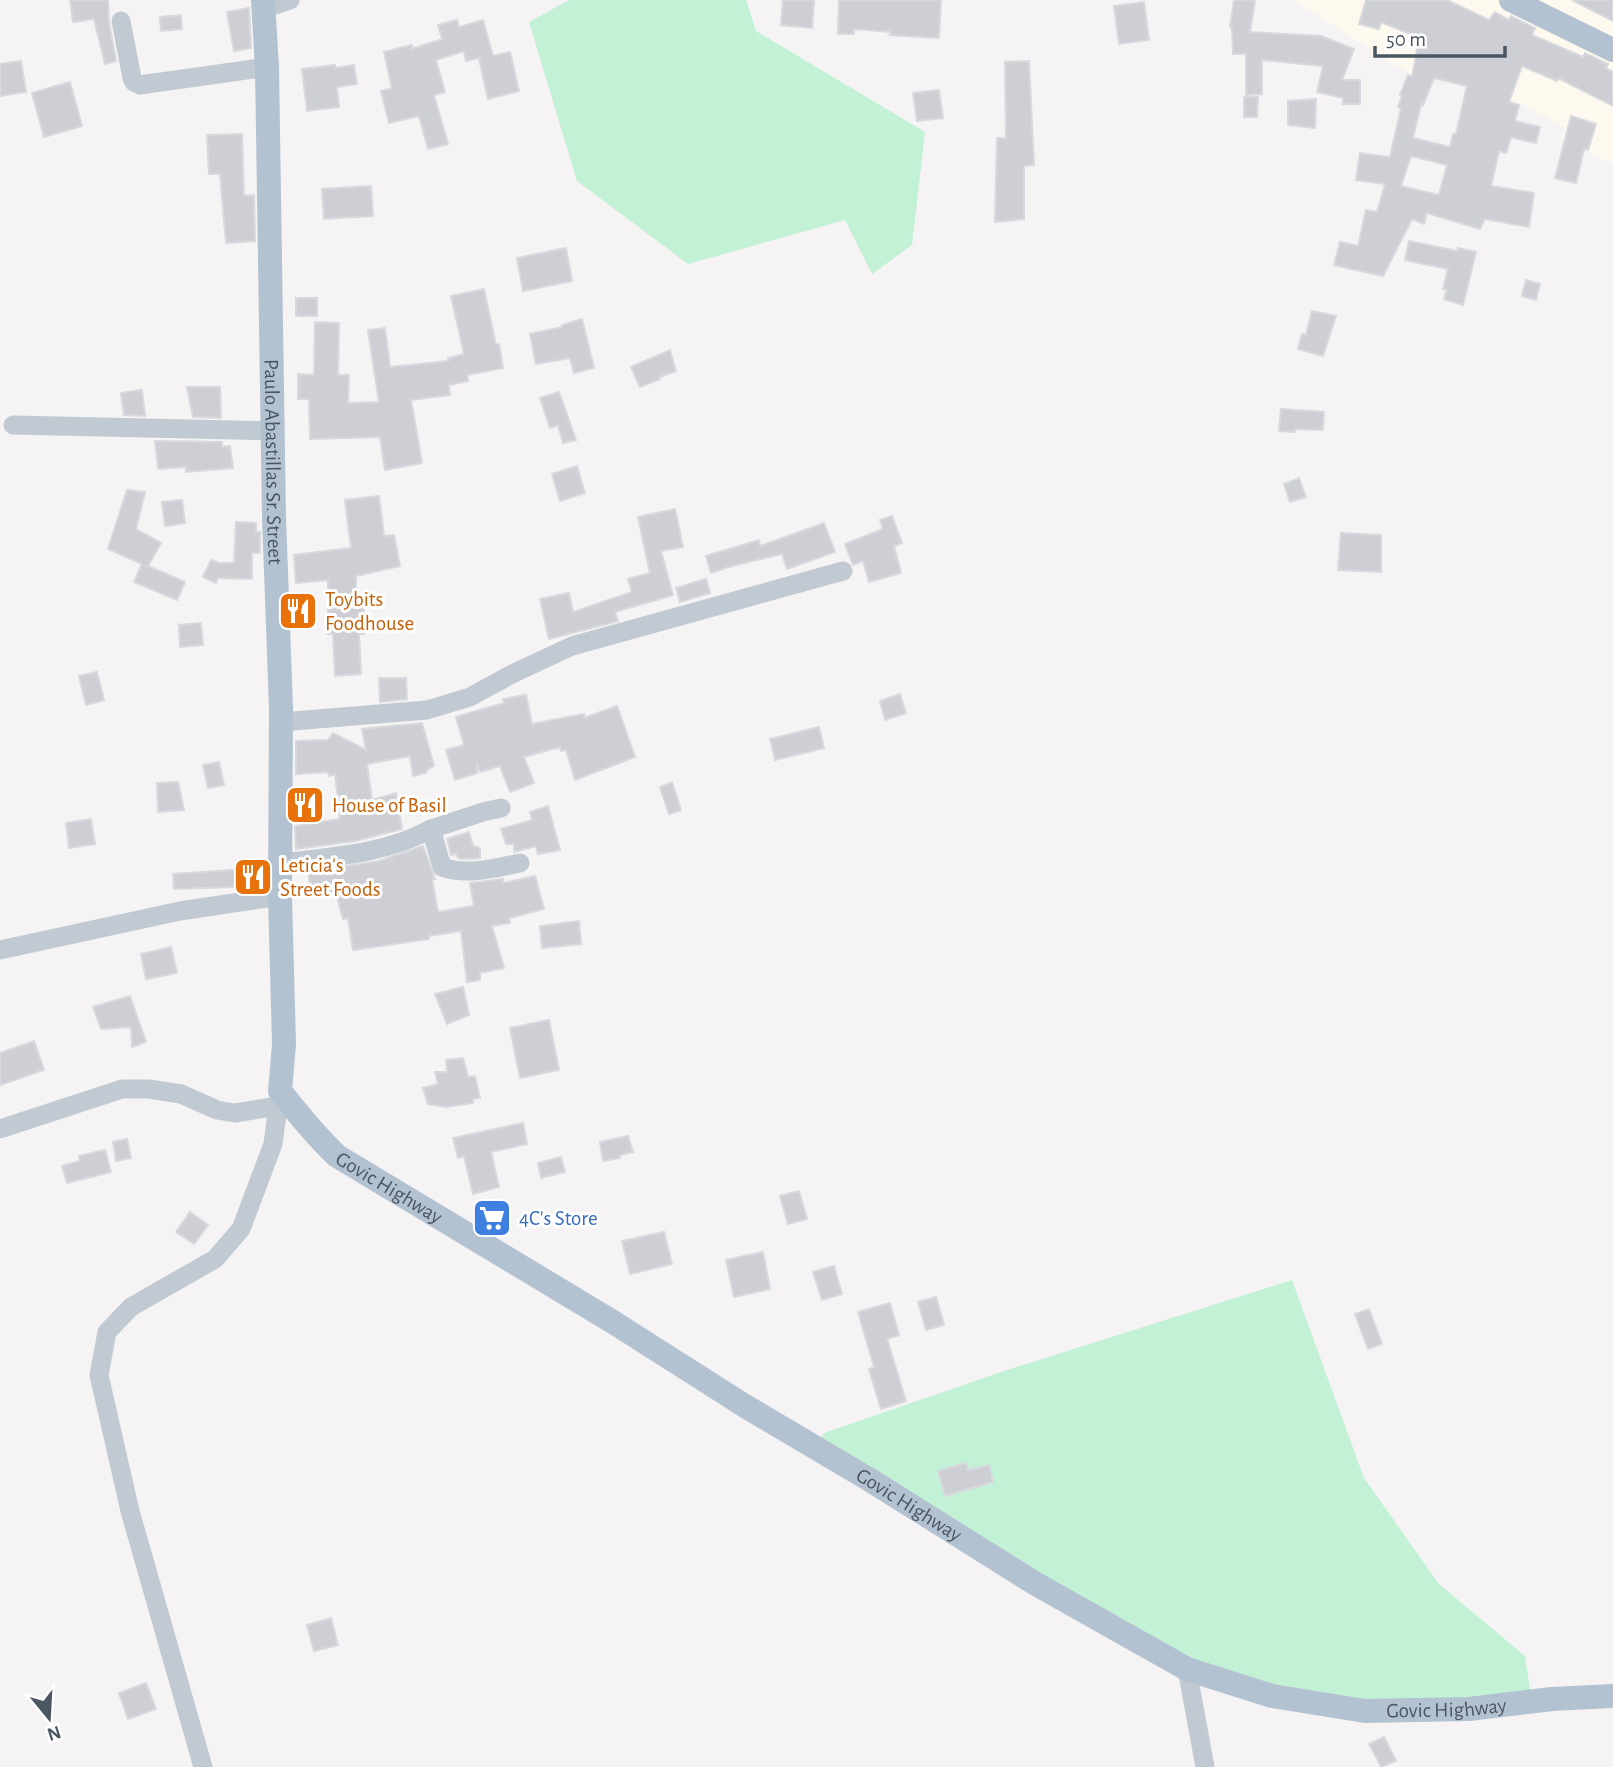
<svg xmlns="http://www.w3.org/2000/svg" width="1613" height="1767" viewBox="0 0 1613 1767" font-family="'Alegreya Sans',sans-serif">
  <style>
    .commercial { fill: #fdf9ef }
    .green { fill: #c3f1d5 }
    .building { fill: #cdcfd5; stroke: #d7d9de; stroke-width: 2; fill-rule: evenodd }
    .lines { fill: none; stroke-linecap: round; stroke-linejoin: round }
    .minor { stroke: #c1cad2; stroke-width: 19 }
    .major { stroke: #b3c2d1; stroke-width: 24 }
    .labels { text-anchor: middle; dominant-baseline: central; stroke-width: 6; stroke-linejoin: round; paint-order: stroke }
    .street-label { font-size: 21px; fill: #4a5661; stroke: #fff }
    .food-label { font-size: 21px; fill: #c56008; stroke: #fff; text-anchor: start }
    .shop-label { font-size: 21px; fill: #366cbe; stroke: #fff; text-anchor: start }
  </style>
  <rect width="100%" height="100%" fill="#f5f3f3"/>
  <g class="commercial">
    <polygon points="1293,0 1509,0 1613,50 1613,164 1588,152 1561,143 1565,128 1523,105 1478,88 1411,75"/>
    <polygon points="1513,0 1613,0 1613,49"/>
  </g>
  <g class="green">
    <polygon points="569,0 746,0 756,31 925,132 912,245 872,274 845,220 688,264 577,181 529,22"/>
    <polygon points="1292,1280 1364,1478 1439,1584 1525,1656 1532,1703 1469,1709 1243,1688 815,1448 824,1433 1004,1371"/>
  </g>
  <g class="building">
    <polygon points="70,0 108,0 109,23 116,61 105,64 94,19 73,22"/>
    <polygon points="783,0 814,0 812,28 781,25"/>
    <polygon points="839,0 941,0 939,38 890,35 891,32 854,29 854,34 838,34"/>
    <polygon points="1234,0 1255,0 1250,32 1321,36 1354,49 1342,80 1360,80 1360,104 1343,104 1343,98 1317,92 1323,66 1262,60 1262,94 1246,95 1246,54 1233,54 1232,28 1230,27"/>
    <path d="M1366,0H1447L1489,20L1495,12L1509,20L1511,16L1535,28L1532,35L1583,57L1585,53L1608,64L1606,68L1613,72V106L1558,78L1557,81L1522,66L1509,102L1519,105L1515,121L1540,127L1536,143L1511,137L1506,153L1499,151L1491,186L1534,193L1529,227L1485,219L1480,229L1427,213L1424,224L1412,219L1383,276L1334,265L1340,242L1358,246L1366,210L1377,212L1385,184L1356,180L1360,153L1390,157L1401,108L1398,107L1402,96L1400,95L1408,75L1412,77L1418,44L1412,42L1415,36L1381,22L1379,29L1359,24ZM1434,78L1467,86L1456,134H1453L1450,147L1413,138L1421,104L1423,105ZM1411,156L1447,165L1439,195L1401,186Z"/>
    <polygon points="1572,0 1613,0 1613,21"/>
    <polygon points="1144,2 1149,40 1119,44 1114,6"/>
    <polygon points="249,8 251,48 234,51 227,12"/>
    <polygon points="181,15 182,29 161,31 160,17"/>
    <polygon points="457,20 459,27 483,20 493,56 510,52 519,91 488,99 479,58 466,61 464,51 436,60 445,92 434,95 448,144 428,149 419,116 389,123 381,91 392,88 384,52 412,45 412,49 442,39 438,25"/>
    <polygon points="21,61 26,92 0,96 0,64"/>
    <polygon points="1029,61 1034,165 1024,166 1024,219 995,222 997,138 1006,138 1005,62"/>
    <polygon points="335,65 335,68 354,65 357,84 337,87 339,107 307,111 302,69"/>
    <polygon points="70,82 82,126 44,137 32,93"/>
    <polygon points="939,90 943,118 917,121 913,93"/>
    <polygon points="1244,97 1258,97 1257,117 1244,117"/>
    <polygon points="1316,99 1315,128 1288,125 1288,101"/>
    <polygon points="1571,116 1596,124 1588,150 1584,149 1576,183 1555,178"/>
    <polygon points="242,134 244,196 254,195 255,241 226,243 220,174 209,174 207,135"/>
    <polygon points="371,186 373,216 324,219 322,189"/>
    <polygon points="1409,241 1457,251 1458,248 1476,252 1463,305 1444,299 1447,290 1443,289 1448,269 1405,260"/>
    <polygon points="566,248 572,281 523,291 517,258"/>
    <polygon points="1526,280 1540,284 1536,300 1522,296"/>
    <polygon points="484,289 496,345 499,344 503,368 467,375 468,381 449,385 450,395 411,400 422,463 385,470 380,437 310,439 309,399 298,399 298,374 314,375 315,322 339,323 338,375 349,375 348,403 379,402 368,330 385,328 390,367 449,361 448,358 464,354 451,296"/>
    <rect x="296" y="298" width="21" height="18"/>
    <polygon points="1312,311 1336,316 1323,356 1298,349 1302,334 1306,335"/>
    <polygon points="582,319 594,368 574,373 570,358 536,364 530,334 562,327 562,325"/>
    <polygon points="670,350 676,371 659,377 660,379 640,387 631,367"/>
    <polygon points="187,387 220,387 221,418 193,417"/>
    <polygon points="142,390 145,416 124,415 121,393"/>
    <polygon points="559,392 576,440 563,443 558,425 550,428 540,398"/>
    <polygon points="1281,409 1324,412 1323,430 1295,429 1295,432 1279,431"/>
    <polygon points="155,441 222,442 222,447 230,446 233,468 186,472 186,467 158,469"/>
    <polygon points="577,466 585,493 560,501 552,474"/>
    <polygon points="1299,478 1306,497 1290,502 1284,484"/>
    <polygon points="127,490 145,492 136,529 161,543 148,566 185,582 177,600 134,582 142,564 108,549"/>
    <polygon points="379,496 384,536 394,535 400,566 356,576 356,604 364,604 364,634 359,634 361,674 335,676 333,634 328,634 328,580 296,583 294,555 351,548 345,500"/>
    <polygon points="182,500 185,523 165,526 162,502"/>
    <polygon points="675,509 683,547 661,551 673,595 615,612 618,621 549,639 540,599 569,593 573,612 632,592 628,579 650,573 638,517"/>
    <polygon points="892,516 902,543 894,546 901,573 869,582 863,561 853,565 845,544 883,529 880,520"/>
    <polygon points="236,522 256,523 256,532 260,532 260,553 252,553 252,579 218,578 216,583 203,577 211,560 219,563 234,563"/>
    <polygon points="824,523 835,552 787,569 782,554 732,566 711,573 706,556 759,540 760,546"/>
    <polygon points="1341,533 1381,535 1381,572 1338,570"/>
    <polygon points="706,579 710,593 680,602 676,588"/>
    <polygon points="201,623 203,645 180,647 179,625"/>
    <polygon points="97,672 104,700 86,705 79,676"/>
    <polygon points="379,678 406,678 407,699 380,702"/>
    <polygon points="900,694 906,713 885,720 880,701"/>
    <polygon points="526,695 532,724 584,714 584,718 617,706 635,757 575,780 566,750 561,751 560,747 524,757 534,783 510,792 500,766 480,772 477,763 477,773 455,780 446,750 464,745 456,717 504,703 503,699"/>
    <polygon points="422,723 434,766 428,769 426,773 413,776 410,756 367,764 372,800 396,793 402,829 355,841 296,849 295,826 340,819 335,774 329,776 328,772 296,774 296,741 328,740 333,733 366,750 362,729"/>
    <polygon points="819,727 824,748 775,760 770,739"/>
    <polygon points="219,762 224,785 208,788 203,765"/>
    <polygon points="178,782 184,810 158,812 157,783"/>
    <polygon points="672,782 681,810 669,814 660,787"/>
    <polygon points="548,806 560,850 538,854 536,846 514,852 514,844 506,844 501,829 532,820 530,812"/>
    <polygon points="91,819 95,844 69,848 66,823"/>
    <polygon points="469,832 473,846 480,848 480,858 462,859 458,858 456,854 451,855 447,839"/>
    <polygon points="423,846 435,879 432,879 438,912 474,906 470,883 503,879 503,883 535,876 544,909 509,918 510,923 492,926 504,968 480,973 480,980 467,982 461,931 429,936 429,939 353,950 348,918 343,919 336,893 312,897 308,872 379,861"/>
    <polygon points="263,868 265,886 174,889 173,874"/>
    <polygon points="579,921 581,944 542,948 540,926"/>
    <polygon points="171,947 177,973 146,979 141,954"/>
    <polygon points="463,987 469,1015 447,1024 435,994"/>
    <polygon points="130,996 146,1042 132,1047 131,1027 101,1029 93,1007"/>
    <polygon points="549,1020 559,1070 520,1078 510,1028"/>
    <polygon points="34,1041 44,1070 0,1085 0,1053"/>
    <polygon points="463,1058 468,1077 475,1076 480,1098 473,1099 473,1103 446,1107 428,1104 423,1088 438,1084 435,1072 447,1072 446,1060"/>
    <polygon points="523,1123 527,1144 491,1152 499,1187 473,1194 464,1156 458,1158 453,1138"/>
    <polygon points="628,1136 633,1152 620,1155 620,1158 603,1161 600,1142"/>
    <polygon points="127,1139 131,1158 116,1161 113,1142"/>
    <polygon points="105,1150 111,1172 67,1183 62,1166 80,1161 79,1156"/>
    <polygon points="561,1157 565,1172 541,1178 538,1163"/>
    <polygon points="799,1191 807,1219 788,1224 780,1196"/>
    <polygon points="190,1212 208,1225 194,1244 176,1232"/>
    <polygon points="664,1232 672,1264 630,1274 622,1241"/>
    <polygon points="763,1252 770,1289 734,1297 726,1260"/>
    <polygon points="834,1266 842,1294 822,1300 813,1272"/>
    <polygon points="936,1297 944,1325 926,1330 918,1302"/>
    <polygon points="890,1303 899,1335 887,1339 906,1401 881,1409 869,1369 874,1367 858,1312"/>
    <polygon points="1369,1309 1382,1344 1368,1349 1355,1314"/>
    <polygon points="966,1463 968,1470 989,1465 993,1482 945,1496 938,1471"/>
    <polygon points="331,1618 338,1645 314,1651 307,1625"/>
    <polygon points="146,1683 156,1709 128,1719 119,1693"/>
    <polygon points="1384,1737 1396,1761 1381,1767 1369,1744"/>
  </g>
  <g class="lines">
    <g class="minor">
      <polyline points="263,9 290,0"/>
      <polyline points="121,21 132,78 134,82 140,85 267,67"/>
      <polyline points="13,425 274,431"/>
      <polyline points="281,722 427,710 470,697 512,674 572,646 843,571"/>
      <polyline points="431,829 483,812 501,808"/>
      <path d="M280,863C330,857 386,854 431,829L442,867C467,876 495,868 520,863"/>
      <polyline points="0,950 180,911 280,896"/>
      <polyline points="0,1129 122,1089 149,1089 181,1094 217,1110 235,1113 278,1106"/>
      <polyline points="1187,1669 1205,1767"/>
      <polyline points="203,1767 130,1511 99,1375 107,1332 131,1307 215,1259 241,1229 273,1144 280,1091"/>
    </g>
    <g class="major">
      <path id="s1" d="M263,0L267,67L274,517L281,708L280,896L284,1044L280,1091C298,1114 316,1136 337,1156L613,1322L745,1406L870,1480L1036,1584L1187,1669L1272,1696L1365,1711L1469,1709L1552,1699L1613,1696"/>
      <polyline points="1511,0 1613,50"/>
    </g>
  </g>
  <defs>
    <g id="restaurant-square" transform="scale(2.0125)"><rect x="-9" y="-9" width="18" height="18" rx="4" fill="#e8710a" stroke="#fff"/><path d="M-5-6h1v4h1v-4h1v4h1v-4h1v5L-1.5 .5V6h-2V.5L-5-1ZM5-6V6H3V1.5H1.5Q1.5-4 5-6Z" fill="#fff"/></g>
    <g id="supermarket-square" transform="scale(2.0125)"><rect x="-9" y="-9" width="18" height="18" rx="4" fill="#3f7fe0" stroke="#fff"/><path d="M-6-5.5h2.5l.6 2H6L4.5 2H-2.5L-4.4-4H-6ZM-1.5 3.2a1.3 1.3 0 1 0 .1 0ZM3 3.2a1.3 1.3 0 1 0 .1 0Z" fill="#fff"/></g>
  </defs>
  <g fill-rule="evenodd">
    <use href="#restaurant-square" x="298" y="611"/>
    <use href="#restaurant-square" x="305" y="805"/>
    <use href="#restaurant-square" x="253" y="877"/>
    <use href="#supermarket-square" x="492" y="1218"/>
  </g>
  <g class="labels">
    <g class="street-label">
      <text stroke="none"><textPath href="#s1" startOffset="462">Paulo Abastillas Sr. Street</textPath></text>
      <text stroke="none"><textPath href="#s1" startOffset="1239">Govic Highway</textPath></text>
      <text stroke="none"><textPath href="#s1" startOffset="1848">Govic Highway</textPath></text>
      <text stroke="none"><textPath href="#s1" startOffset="2436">Govic Highway</textPath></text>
    </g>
    <g class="food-label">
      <text x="325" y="599">Toybits<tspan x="325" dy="24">Foodhouse</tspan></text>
      <text x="332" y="805">House of Basil</text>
      <text x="280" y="865">Leticia's<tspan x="280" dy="24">Street Foods</tspan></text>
    </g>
    <g class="shop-label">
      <text x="519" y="1218">4C's Store</text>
    </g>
  </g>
  <g transform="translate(49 1718) rotate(162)" stroke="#ffffff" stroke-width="5" paint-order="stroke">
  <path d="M0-5L12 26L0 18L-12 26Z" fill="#4a5661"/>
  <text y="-10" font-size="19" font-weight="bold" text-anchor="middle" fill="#4a5661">N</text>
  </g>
  <path d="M1375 46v10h130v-10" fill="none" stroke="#4a5661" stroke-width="3.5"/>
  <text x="1386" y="46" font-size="21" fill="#4a5661" stroke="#ffffff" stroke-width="5" paint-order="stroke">50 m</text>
</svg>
